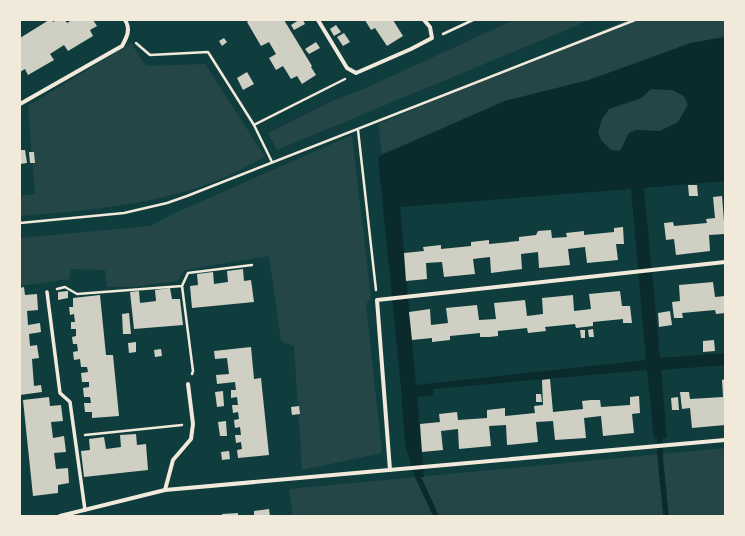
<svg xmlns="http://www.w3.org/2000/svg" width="745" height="536" viewBox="0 0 745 536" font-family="Mulish,sans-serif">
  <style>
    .green { fill: #244646 }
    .water { fill: #0a2a2b; fill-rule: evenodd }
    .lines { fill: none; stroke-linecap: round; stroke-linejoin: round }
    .stream { stroke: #0a2a2b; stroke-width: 5.5 }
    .building { fill: #cfcfc3 }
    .path { stroke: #f1e9da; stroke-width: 2.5 }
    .pedestrian { stroke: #f1e9da; stroke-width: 3.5 }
    .minor { stroke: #f1e9da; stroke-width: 4 }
  </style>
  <rect width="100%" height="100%" fill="#0f3d3e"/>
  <g class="green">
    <polygon points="514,20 590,20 277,150 268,133 332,101 368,87"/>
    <polygon points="627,20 725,20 725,37 691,43 589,80 505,101 382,154 378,124"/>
    <path d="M131,43L146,66L205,64L265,157C250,164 236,173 221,179C161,204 85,211 20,216V196L35,194L28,106Z"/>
    <polygon points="651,89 672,90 684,96 688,104 679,122 660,131 636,130 620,151 611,150 601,140 598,133 602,119 609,109 641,98"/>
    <polygon points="352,135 371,298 366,304 382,453 302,470 294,346 281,341 269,256 184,270 178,281 133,287 107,287 105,270 71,269 69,279 20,286 20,238 150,226 175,213"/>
    <polygon points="725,448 725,516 293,516 289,489"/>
  </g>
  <path class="water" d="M725,37V181L644,188L660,358L725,353V365L661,370L667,438L654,439L647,370L433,389V395L417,397L424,477H415L405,445L401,388L378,157L505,101L589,80L691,43ZM651,89L672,90L684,96L688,105L678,122L660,131L636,130L629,133L620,151L611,150L601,140L598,133L602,119L609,109L641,98ZM631,189L646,360L416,385L400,207Z"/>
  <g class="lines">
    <g class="stream">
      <polyline points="660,439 660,455 666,516"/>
      <polyline points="418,477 436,516"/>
    </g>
  </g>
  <g class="building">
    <polygon points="49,20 52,20 53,22 57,20 65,20 67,23 72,20 93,20 97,26 90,30 93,36 68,51 64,45 50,54 54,60 28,75 25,69 20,72 20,38"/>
    <polygon points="250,20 284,20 312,66 311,67 316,75 302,84 297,76 291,79 283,66 276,70 269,58 276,54 269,42 261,46 247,22"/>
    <polygon points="299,20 303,20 305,24 294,30 291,25"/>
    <polygon points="365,20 393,20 403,36 387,46 375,28 371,30"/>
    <polygon points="336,25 341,32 334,36 330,29"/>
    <polygon points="344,33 350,42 343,46 337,37"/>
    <polygon points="224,38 227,42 222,46 219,41"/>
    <polygon points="316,42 320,48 309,54 305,49"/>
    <polygon points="247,72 254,84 243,90 237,78"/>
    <polygon points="20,150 25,150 27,163 20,164"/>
    <polygon points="29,152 34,152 35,163 30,163"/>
    <polygon points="688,185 697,185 698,196 689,196"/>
    <polygon points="722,196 725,234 709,235 710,251 676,255 674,239 666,240 664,223 673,222 674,226 707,223 706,219 715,218 713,197"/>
    <polygon points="623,227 624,244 616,244 618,260 587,263 585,247 568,249 570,265 539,268 538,252 521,254 522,269 491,273 490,257 473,259 475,274 444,277 442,262 426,263 427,279 406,281 404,253 424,251 423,247 441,245 441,249 471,246 471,242 489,240 489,244 519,241 519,237 536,235 538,231 551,230 552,238 567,237 566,233 584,231 584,235 614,232 614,228"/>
    <polygon points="243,269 244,281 251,280 254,302 192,308 190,286 198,285 197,274 213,272 214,284 228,282 227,271"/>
    <polygon points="713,282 715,297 725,296 725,313 716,314 715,310 682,313 683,318 674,318 672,302 680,301 679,285"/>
    <polygon points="24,287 25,295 37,294 38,310 27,311 28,325 40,323 41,332 29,334 30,346 37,345 39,358 32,359 34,386 41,385 42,392 20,395 20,288"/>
    <polygon points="170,288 172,299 180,299 183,325 134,329 130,292 139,291 140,303 156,301 155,290"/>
    <polygon points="68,291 68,298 58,300 58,292"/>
    <polygon points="620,291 622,306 630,306 632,323 623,323 623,319 593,322 593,326 584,327 576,328 575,324 545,327 546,331 528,333 527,328 498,331 498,336 489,337 480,337 480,333 450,336 450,340 432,342 432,338 412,340 409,312 430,309 431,325 448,323 446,308 477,305 479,320 496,319 494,303 525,300 527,316 543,314 542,298 573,295 574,311 591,309 589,294"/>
    <polygon points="100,295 106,355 113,355 119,416 92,418 92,412 85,412 84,403 91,403 90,397 84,397 83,388 89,387 89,382 82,382 81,373 88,372 87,367 81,367 80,359 74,360 73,352 78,351 77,344 73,344 72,337 76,336 76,329 71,329 71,322 75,322 74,314 70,315 69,307 73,307 73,298"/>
    <polygon points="670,311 672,325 659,327 658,313"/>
    <polygon points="129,313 131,334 123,334 122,314"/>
    <polygon points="593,329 594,337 589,337 588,330"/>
    <polygon points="580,330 585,330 585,338 581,338"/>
    <polygon points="714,340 715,351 703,352 703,341"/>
    <polygon points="136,342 136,352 129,353 128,343"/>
    <polygon points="251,347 254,379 261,378 269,455 238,458 237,450 242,449 241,442 236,443 235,435 241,435 240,427 235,428 234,420 239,419 238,412 233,413 232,405 238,405 237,397 231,398 231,390 236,390 235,382 217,384 216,375 229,374 227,358 215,359 214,351"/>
    <polygon points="161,349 162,356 155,357 154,350"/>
    <polygon points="550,379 553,412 583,409 582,401 591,400 600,400 601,407 630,405 630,397 639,396 640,413 632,414 634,433 603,436 601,416 584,418 586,438 555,440 553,421 536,422 538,442 507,445 506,425 489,426 491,446 459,449 458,429 441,431 443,450 422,452 420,424 440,422 439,414 457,412 458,420 487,418 487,410 505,408 505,416 535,413 534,406 543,405 542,380"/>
    <polygon points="725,379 725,425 692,428 690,408 682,409 680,392 689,392 690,399 723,397 722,380"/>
    <polygon points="223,391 224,406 217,407 215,392"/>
    <polygon points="536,394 541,394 542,402 536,402"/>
    <polygon points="49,397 50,406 61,405 63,421 51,422 53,438 64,436 66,452 54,453 56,469 68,468 69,483 58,485 58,493 33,496 23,400"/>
    <polygon points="678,397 679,410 672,410 671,398"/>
    <polygon points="299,406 300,414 292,415 291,407"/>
    <polygon points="226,421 227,436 220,436 218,422"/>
    <polygon points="136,434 137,445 146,444 148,470 84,477 81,451 90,450 89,439 104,437 106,449 121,447 120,435"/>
    <polygon points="229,451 230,459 222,460 221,452"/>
    <polygon points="269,509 270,516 254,516 254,511"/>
    <polygon points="238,513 238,516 222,516 222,514"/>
  </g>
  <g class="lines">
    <g class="path">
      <polyline points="443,34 473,20"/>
      <polyline points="136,43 150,55 208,52 254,125 272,162"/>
      <polyline points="254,125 345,79"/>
      <polyline points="358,130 376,290"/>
      <polyline points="20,223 124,213 167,203 187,196 635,20"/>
      <polyline points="182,286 193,371 192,374"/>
      <polyline points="57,289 65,287 77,294 182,286 188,273 252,265"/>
      <polyline points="85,435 182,425"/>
    </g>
    <polyline class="pedestrian" points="47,292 60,393 70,402 85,510"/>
    <g class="minor">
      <polyline points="318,20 347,68 356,73 411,49 432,38 430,27 424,20"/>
      <path d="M20,104L122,46C127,37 131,29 125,20"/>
      <polyline points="390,470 377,300 725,262"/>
      <polyline points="165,490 173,460 191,439 193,424 188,384"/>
      <polyline points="60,516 165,490 725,440"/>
    </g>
  </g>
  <rect width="745" height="536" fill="none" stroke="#f1e9da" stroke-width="42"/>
</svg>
